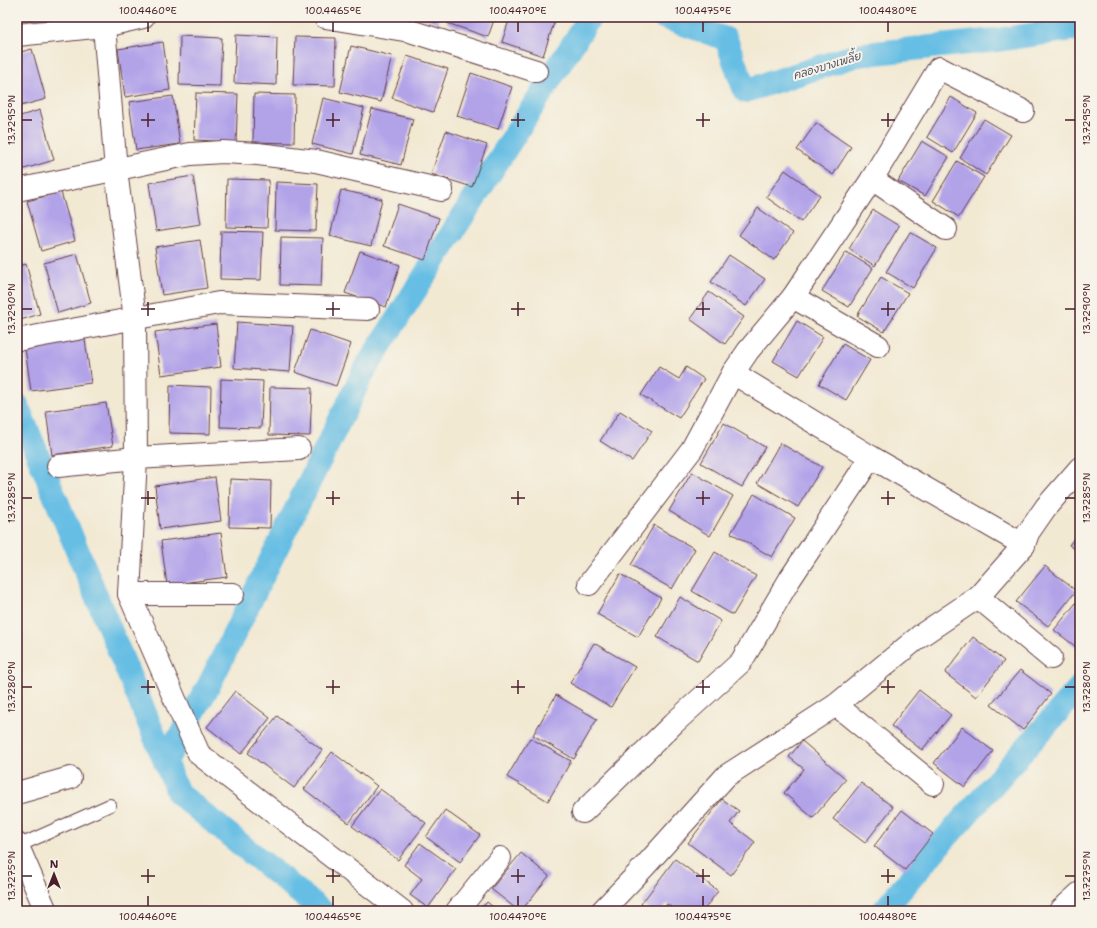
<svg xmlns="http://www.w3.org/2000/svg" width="1097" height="928" viewBox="0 0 1097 928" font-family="'Shantell Sans','Playpen Sans Thai',sans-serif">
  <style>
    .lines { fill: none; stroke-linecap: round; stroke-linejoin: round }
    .canal { stroke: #66bee4; stroke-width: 24 }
    .building { fill: #b2a3e9 }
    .service-casing { stroke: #633d44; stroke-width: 14 }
    .minor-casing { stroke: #633d44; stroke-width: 24 }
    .service { stroke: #fff; stroke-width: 12 }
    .minor { stroke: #fff; stroke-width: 22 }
    .ticks { fill: none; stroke: #4a1f2b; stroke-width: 1.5 }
    .labels { text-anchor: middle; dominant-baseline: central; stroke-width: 4; stroke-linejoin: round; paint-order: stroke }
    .water-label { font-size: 11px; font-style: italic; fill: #524f62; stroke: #f7f3e8 }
    .neatline { fill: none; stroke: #4a1f2b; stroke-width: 1.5 }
    .ticks-label { font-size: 10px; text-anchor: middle; fill: #4a1f2b }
  </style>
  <rect width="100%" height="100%" fill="#f7f3e8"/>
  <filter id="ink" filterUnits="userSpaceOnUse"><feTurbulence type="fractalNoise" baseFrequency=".025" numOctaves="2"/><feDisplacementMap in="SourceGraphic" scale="8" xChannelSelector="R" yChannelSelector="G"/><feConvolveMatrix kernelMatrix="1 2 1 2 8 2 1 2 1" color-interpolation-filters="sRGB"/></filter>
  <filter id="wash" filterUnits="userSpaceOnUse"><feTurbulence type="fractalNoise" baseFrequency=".012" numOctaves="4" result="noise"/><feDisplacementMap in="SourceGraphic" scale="16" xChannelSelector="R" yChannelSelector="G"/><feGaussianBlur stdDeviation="0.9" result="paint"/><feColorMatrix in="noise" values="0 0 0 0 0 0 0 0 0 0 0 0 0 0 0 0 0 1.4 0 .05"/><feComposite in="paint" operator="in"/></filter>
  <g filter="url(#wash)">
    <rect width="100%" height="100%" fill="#f2e9d3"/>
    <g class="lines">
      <g class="canal">
        <polyline points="663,17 726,39 745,91 857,55 996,40 1080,28"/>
        <polyline points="17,405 178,793 322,911"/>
        <polyline points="165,762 208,687 365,369 590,17"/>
        <polyline points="883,911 937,848 1080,687"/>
      </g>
    </g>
    <g id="blocks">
      <g class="building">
        <polygon points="416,17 440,17 438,23"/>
        <polygon points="449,17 495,17 488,37 447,23"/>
        <polygon points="510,17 556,17 543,56 502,42"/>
        <polygon points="236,35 277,37 276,85 234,83"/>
        <polygon points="180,36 222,38 220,86 179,85"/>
        <polygon points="295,37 336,38 335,86 293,85"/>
        <polygon points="163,42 170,90 125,97 118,49"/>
        <polygon points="351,46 392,56 381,102 340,92"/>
        <polygon points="32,49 46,99 17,107 17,53"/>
        <polygon points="407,56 448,69 433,112 392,98"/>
        <polygon points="471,73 512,87 498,129 457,116"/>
        <polygon points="196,93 238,94 236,142 194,140"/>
        <polygon points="254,94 295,95 294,143 253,142"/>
        <polygon points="173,96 180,144 136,150 129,102"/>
        <polygon points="951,97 977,113 953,153 927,137"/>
        <polygon points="323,98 364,108 353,154 312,144"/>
        <polygon points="372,109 413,119 401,165 360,155"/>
        <polygon points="40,110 54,160 21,170 17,157 17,117"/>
        <polygon points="984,119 1011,135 986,175 960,158"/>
        <polygon points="816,123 851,147 833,175 797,150"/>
        <polygon points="446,131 487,145 472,187 431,174"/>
        <polygon points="922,141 949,157 925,196 898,181"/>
        <polygon points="957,161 984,177 959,217 933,201"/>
        <polygon points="785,170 820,195 801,222 766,197"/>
        <polygon points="193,176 201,224 156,231 149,183"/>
        <polygon points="227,179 269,180 267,228 226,227"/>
        <polygon points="276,182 318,184 316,231 275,230"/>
        <polygon points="341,190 382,199 371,246 330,236"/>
        <polygon points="61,192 75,241 41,251 27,201"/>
        <polygon points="398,204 439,218 425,260 384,246"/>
        <polygon points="758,208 793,233 774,260 739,235"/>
        <polygon points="873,210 899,226 875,266 849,249"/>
        <polygon points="221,231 263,232 261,280 220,279"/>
        <polygon points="910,232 937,248 913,288 886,272"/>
        <polygon points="281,237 323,238 321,286 280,285"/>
        <polygon points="200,240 207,288 162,295 155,247"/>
        <polygon points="360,251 400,265 386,307 345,293"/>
        <polygon points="846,252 873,268 849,307 822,291"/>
        <polygon points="77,254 91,303 58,313 44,263"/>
        <polygon points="729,255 765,279 746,306 711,282"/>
        <polygon points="26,264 40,314 17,321 17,267"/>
        <polygon points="881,277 908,293 884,332 857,316"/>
        <polygon points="709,292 744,317 725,344 690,319"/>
        <polygon points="797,321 823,337 799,376 773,361"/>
        <polygon points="237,322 293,326 290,372 234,368"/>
        <polygon points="216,324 221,367 161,375 155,332"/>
        <polygon points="310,330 351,344 336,386 295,372"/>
        <polygon points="85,339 91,383 31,391 25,348"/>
        <polygon points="843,344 870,360 846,400 819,384"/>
        <polygon points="659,367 679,379 686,367 704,379 679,418 641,395"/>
        <polygon points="221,379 263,381 261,428 220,427"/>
        <polygon points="170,385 211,387 210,434 169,433"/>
        <polygon points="270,387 312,388 310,436 269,435"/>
        <polygon points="106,403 113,446 52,455 46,411"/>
        <polygon points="620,411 652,431 632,461 600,441"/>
        <polygon points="724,423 765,447 742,487 701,463"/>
        <polygon points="780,443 822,467 798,507 757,483"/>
        <polygon points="692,472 733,496 710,536 669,511"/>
        <polygon points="215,477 221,521 160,529 155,486"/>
        <polygon points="230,479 271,481 270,528 229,527"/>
        <polygon points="754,494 795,518 772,557 731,533"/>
        <polygon points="654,525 695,549 672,589 631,565"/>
        <polygon points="1080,531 1080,553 1069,545"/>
        <polygon points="221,533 227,577 167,585 161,541"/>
        <polygon points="715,552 756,576 733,615 692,591"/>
        <polygon points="1045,566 1076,591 1048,626 1016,602"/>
        <polygon points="620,574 661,598 638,637 597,614"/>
        <polygon points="680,597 721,621 698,661 657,637"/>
        <polygon points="1080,598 1080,650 1054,630"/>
        <polygon points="973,637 1004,661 976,697 945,673"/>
        <polygon points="594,643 635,667 611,707 570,683"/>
        <polygon points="1020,670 1051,694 1023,730 991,705"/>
        <polygon points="919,690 951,715 922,750 891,726"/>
        <polygon points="235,691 270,718 241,754 207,727"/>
        <polygon points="556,695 597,719 574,759 533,735"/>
        <polygon points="277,716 322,750 294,788 248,753"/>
        <polygon points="962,727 993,751 965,787 934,763"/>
        <polygon points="530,738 571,761 548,801 507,777"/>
        <polygon points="802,741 846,779 813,818 784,793 804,769 789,757"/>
        <polygon points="332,752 377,786 349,823 304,789"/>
        <polygon points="861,783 893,807 865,843 833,819"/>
        <polygon points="380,789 426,823 398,860 352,826"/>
        <polygon points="722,799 739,811 730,823 755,842 731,875 688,843"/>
        <polygon points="445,810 480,835 460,862 426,837"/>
        <polygon points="902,810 933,834 905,870 874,846"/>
        <polygon points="420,843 456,869 428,908 410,895 422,879 404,865"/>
        <polygon points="521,853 549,876 521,911 519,911 491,889"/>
        <polygon points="675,859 718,891 703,911 676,911 667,904 662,911 651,911 641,904"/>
        <polygon points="487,902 498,911 479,911"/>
      </g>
    </g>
  </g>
  <g filter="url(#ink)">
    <use href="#blocks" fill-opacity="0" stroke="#633d44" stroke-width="1"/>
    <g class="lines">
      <g class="service-casing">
        <polyline id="service" points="18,846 110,805"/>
      </g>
      <g class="minor-casing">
        <g id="minor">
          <polyline points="325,17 410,31 536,71"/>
          <polyline points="104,26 116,170 135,319 136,458 129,594 176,702 199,754 402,911"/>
          <polyline points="17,35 104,26 143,17"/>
          <polyline points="872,179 946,229"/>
          <polyline points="17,190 190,154 223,152 258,154 316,161 442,190"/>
          <polyline points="793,297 878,346"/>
          <polyline points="22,339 219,303 368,309"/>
          <polyline points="733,373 871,457 1024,545"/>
          <polyline points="58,466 136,458 299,449"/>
          <polyline points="589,584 692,449 733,373 748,351 793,297 872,179 939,68 1023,111"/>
          <polyline points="129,594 233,594"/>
          <polyline points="978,597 1051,658"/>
          <polyline points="836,705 933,784"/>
          <polyline points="17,793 70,778"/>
          <polyline points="583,812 674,723 741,662 790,579 871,457"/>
          <polyline points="17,844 46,911"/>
          <polyline points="457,911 500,858"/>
          <polyline points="602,911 644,867 726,776 836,705 920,636 978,597 1024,545 1028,533 1046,507 1080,468"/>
          <polyline points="1060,911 1080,893"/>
        </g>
      </g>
      <use href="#service" class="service"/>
      <use href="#minor" class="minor"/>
    </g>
  </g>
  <path class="ticks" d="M148,22V32M333,22V32M518,22V32M703,22V32M888,22V32M148,113V127M333,113V127M518,113V127M703,113V127M888,113V127M22,120H32M141,120H155M326,120H340M511,120H525M696,120H710M881,120H895M1065,120H1075M148,302V316M333,302V316M518,302V316M703,302V316M888,302V316M22,309H32M141,309H155M326,309H340M511,309H525M696,309H710M881,309H895M1065,309H1075M148,491V505M333,491V505M518,491V505M703,491V505M888,491V505M22,498H32M141,498H155M326,498H340M511,498H525M696,498H710M881,498H895M1065,498H1075M148,680V694M333,680V694M518,680V694M703,680V694M888,680V694M22,687H32M141,687H155M326,687H340M511,687H525M696,687H710M881,687H895M1065,687H1075M148,869V883M333,869V883M518,869V883M703,869V883M888,869V883M22,876H32M141,876H155M326,876H340M511,876H525M696,876H710M881,876H895M1065,876H1075M148,896V906M333,896V906M518,896V906M703,896V906M888,896V906"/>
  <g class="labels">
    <g class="water-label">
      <text transform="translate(827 66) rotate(-17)">คลองบางเพลี้ย</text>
    </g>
  </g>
  <rect width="1097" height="928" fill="none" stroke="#f7f3e8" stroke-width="44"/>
  <g transform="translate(54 874)" stroke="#f7f3e8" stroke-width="3" paint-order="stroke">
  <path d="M0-3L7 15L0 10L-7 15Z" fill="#4a1f2b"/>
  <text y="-6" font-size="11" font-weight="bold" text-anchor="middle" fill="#4a1f2b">N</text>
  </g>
  <rect x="22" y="22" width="1053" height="884" class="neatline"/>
  <g class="ticks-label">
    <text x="148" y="14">100.4460°E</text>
    <text x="333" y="14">100.4465°E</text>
    <text x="518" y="14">100.4470°E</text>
    <text x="703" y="14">100.4475°E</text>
    <text x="888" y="14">100.4480°E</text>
    <text transform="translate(11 120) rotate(-90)" y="4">13.7295°N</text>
    <text transform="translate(1086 120) rotate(-90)" y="4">13.7295°N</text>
    <text transform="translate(11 309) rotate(-90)" y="4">13.7290°N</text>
    <text transform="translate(1086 309) rotate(-90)" y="4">13.7290°N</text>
    <text transform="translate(11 498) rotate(-90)" y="4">13.7285°N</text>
    <text transform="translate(1086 498) rotate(-90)" y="4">13.7285°N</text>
    <text transform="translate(11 687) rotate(-90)" y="4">13.7280°N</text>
    <text transform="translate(1086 687) rotate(-90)" y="4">13.7280°N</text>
    <text transform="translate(11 876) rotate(-90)" y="4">13.7275°N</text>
    <text transform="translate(1086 876) rotate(-90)" y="4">13.7275°N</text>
    <text x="148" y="920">100.4460°E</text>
    <text x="333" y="920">100.4465°E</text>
    <text x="518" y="920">100.4470°E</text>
    <text x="703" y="920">100.4475°E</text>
    <text x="888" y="920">100.4480°E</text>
  </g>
</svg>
